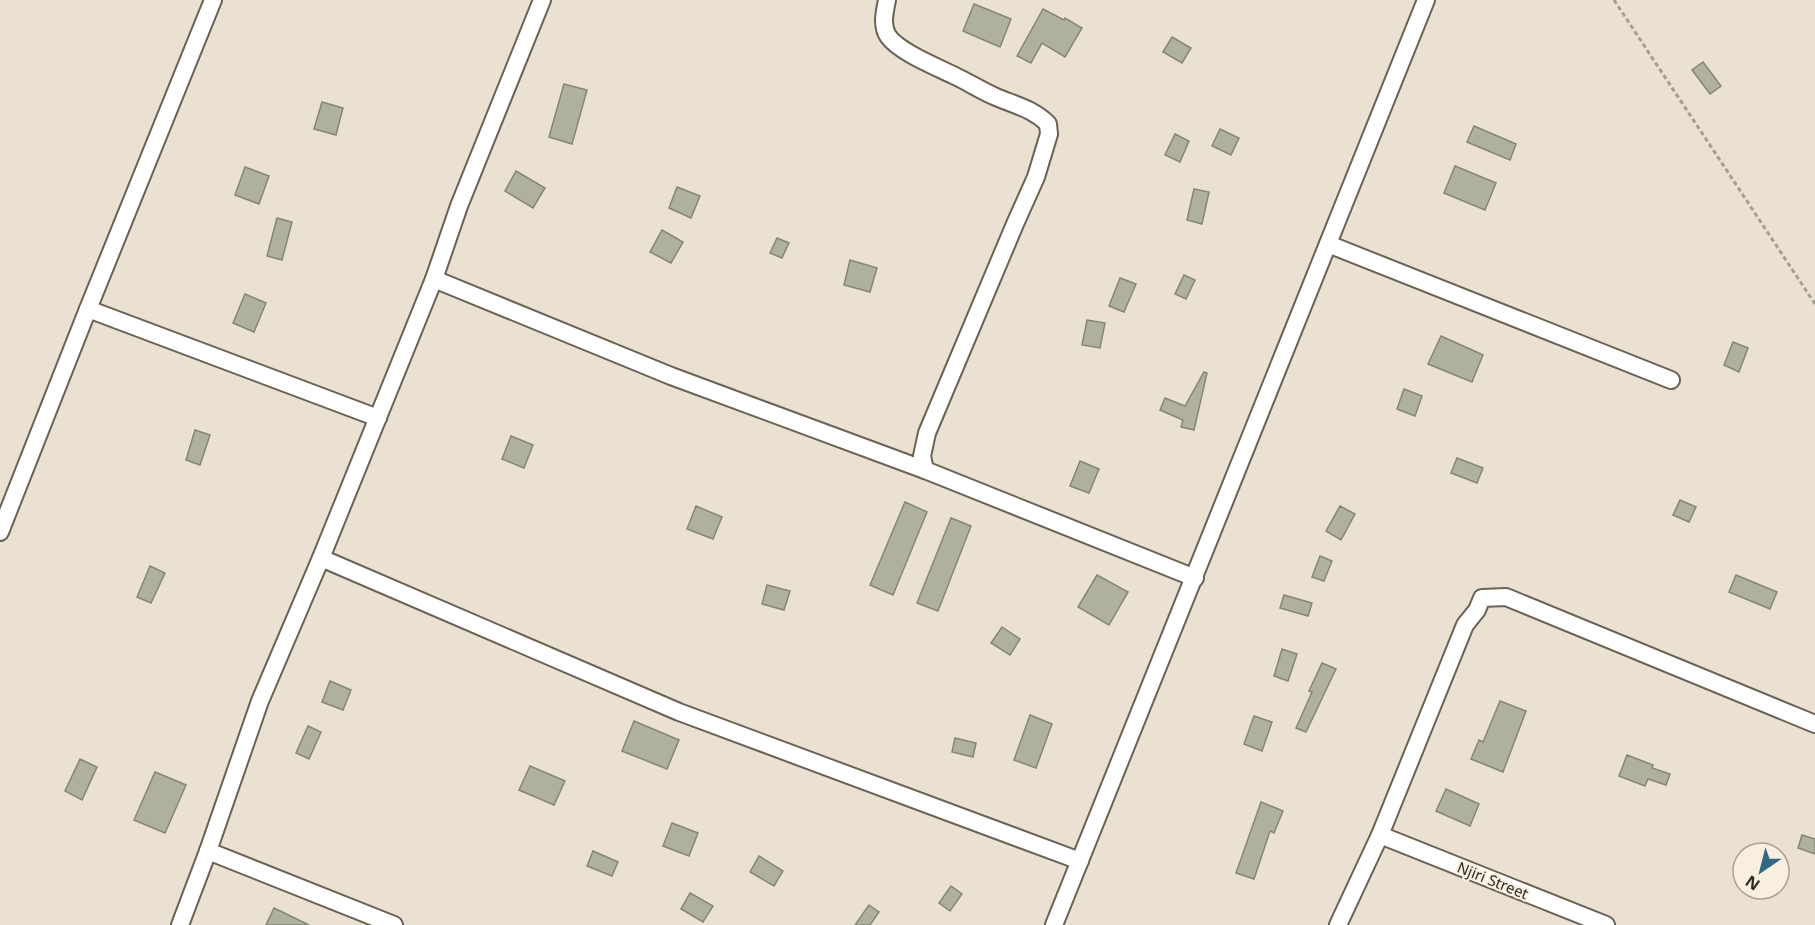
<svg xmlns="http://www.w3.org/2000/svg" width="1815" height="925" viewBox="0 0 1815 925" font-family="'Noto Sans',sans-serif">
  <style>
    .building { fill: #afb0a0; stroke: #858677; stroke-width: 1.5 }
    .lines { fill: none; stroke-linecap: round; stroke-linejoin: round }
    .minor-casing { stroke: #6a6255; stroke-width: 20 }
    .path { stroke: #a59e93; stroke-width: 3; stroke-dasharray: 4.5 3; stroke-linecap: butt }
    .minor { stroke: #fff; stroke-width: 16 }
    .labels { text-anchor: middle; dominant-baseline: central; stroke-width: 4.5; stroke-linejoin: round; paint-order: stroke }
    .street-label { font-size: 15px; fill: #2e2a25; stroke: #f8efe0 }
  </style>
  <rect width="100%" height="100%" fill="#ebe1d3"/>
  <g class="building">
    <polygon points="974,4 1011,19 1000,47 963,31"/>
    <polygon points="1043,9 1064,20 1065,18 1082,28 1065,57 1042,43 1031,63 1017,56"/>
    <polygon points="1172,37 1191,48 1182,63 1163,52"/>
    <polygon points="1703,62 1721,86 1710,94 1692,70"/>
    <polygon points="564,84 587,90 572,144 549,137"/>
    <polygon points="322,102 343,108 336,135 314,129"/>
    <polygon points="1474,126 1516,144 1510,160 1467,142"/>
    <polygon points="1220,129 1239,138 1231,155 1212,146"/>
    <polygon points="1175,134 1189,141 1180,162 1165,155"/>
    <polygon points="1455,166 1496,183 1485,210 1444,193"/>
    <polygon points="245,167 269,176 259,204 235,195"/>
    <polygon points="516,171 545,188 533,208 505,191"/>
    <polygon points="677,187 700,196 691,218 669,208"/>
    <polygon points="1194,189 1209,192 1202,224 1187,220"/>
    <polygon points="277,218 292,222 282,260 267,256"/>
    <polygon points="662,230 683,242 671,263 650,252"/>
    <polygon points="777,238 789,243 782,258 770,253"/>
    <polygon points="850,260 877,268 870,292 844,285"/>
    <polygon points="1184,275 1195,280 1186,299 1175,294"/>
    <polygon points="1120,278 1136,284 1124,312 1109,306"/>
    <polygon points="245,294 266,303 254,332 233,323"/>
    <polygon points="1087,320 1105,323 1100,348 1082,345"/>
    <polygon points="1441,336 1483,355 1472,382 1428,364"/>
    <polygon points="1733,342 1748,348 1739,372 1724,365"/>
    <polygon points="1204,372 1207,373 1194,430 1181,427 1183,420 1160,410 1165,398 1185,406"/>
    <polygon points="1404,389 1422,396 1415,416 1397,409"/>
    <polygon points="195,430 210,435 200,465 186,460"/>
    <polygon points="511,436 533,445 524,468 502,459"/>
    <polygon points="1457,458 1483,468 1477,483 1451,473"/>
    <polygon points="1080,461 1099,469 1089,493 1070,486"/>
    <polygon points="1680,500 1696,507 1689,522 1673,515"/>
    <polygon points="905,502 927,512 893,595 870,585"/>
    <polygon points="696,506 722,517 713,539 687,529"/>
    <polygon points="1340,506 1355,514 1341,540 1326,531"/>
    <polygon points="951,518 971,526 938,611 917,603"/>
    <polygon points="1320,556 1332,561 1324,581 1312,577"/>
    <polygon points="150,566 165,573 151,603 137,597"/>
    <polygon points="1097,575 1128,592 1109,625 1078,607"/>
    <polygon points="1736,575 1777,592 1770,609 1729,592"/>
    <polygon points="767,585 790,591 784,610 762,604"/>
    <polygon points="1284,595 1312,603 1308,616 1280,608"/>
    <polygon points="1002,627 1020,639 1010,655 991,643"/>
    <polygon points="1282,649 1297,654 1288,681 1274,676"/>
    <polygon points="1322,663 1336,669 1306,732 1296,728 1312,692 1309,691"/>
    <polygon points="330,681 351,690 343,710 322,702"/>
    <polygon points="1500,701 1526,711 1503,772 1471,759 1479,740 1483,742"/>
    <polygon points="1030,715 1052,724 1036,768 1014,760"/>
    <polygon points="1254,716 1272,722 1262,751 1244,744"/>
    <polygon points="634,721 679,740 667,769 622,751"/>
    <polygon points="308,726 321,732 309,759 296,753"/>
    <polygon points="955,738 976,743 973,757 952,752"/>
    <polygon points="1627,755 1653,765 1652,768 1670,774 1666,785 1648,779 1645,786 1619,776"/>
    <polygon points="80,759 97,767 82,800 65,791"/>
    <polygon points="530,766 565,781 554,805 519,790"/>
    <polygon points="155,772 186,785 165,833 134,820"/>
    <polygon points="1446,789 1479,804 1470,826 1436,811"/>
    <polygon points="1261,802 1283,811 1274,833 1270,831 1254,879 1236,873"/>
    <polygon points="672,823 698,833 689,856 663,846"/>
    <polygon points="1802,835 1815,839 1815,854 1798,848"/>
    <polygon points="593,851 618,862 612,876 587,866"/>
    <polygon points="759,856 783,871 774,886 750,872"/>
    <polygon points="951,886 962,894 950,911 939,903"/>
    <polygon points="690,893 713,906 703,922 681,909"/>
    <polygon points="869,905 879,912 870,925 855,925"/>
    <polygon points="274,908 309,925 266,925"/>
  </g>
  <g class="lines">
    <g class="minor-casing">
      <g id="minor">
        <path d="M887,0C885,11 881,25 888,36C899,52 937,67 955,76C968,82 982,91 996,97C1015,105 1033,109 1048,124L1049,134L1036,177L1015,224L927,433L922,456L925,470"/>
        <polyline points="1328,244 1671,380"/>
        <polyline points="434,279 671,376 925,470 1195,578"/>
        <polyline points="88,309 378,418"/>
        <polyline points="0,532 88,309 213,0"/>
        <polyline points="321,558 679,712 1080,861"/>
        <polyline points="1380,835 1606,925"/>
        <polyline points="208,851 394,925"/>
        <polyline points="180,925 208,851 260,701 321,558 434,279 459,206 542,0"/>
        <polyline points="1054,925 1426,0"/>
        <polyline points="1338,925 1380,835 1465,625 1477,610 1482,598 1506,597 1815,724"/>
      </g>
    </g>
    <polyline class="path" points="1614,0 1815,304"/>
    <use href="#minor" class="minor"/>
  </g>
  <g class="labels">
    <g class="street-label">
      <text transform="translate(1493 880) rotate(22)">Njiri Street</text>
    </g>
  </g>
  <g transform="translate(1761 871) rotate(215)"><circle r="28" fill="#f8efe0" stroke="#a7a095" stroke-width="1.5"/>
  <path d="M0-4.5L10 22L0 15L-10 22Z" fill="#316883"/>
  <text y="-9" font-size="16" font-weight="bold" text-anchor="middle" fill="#2e2a25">N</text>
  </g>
</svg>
